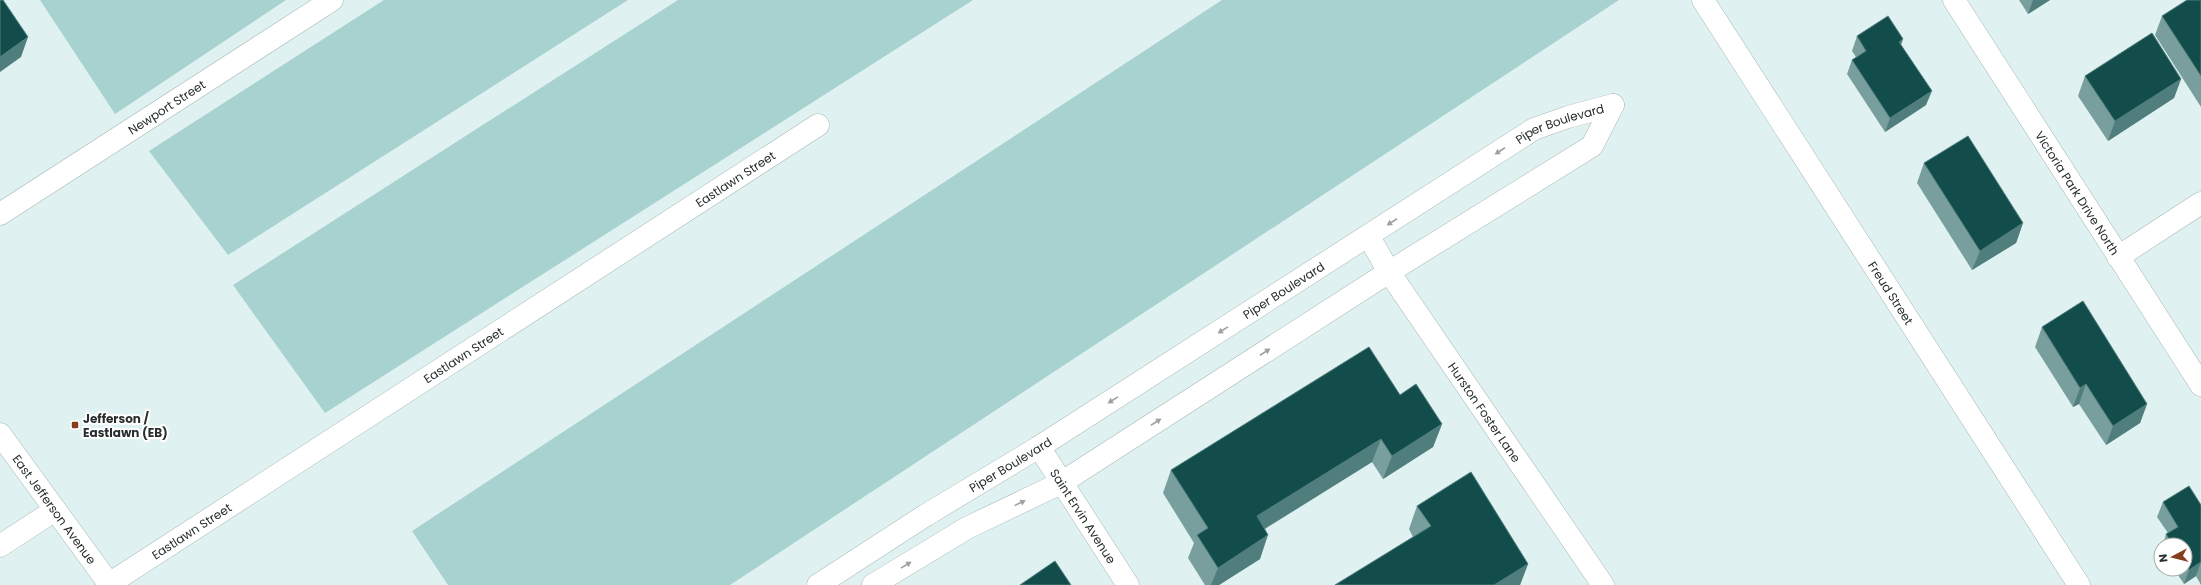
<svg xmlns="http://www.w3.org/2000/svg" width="2201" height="585" viewBox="0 0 2201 585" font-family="Poppins,sans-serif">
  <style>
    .green { fill: #a7d2d0 }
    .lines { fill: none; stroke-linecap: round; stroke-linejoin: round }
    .street-casing { stroke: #a8b9b9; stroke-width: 23 }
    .secondary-casing { stroke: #a8b9b9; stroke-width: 23 }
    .street { stroke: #fff; stroke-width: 22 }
    .secondary { stroke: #fff; stroke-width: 22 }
    .wall { fill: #789f9e }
    .shaded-wall { fill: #507e7d }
    .building { fill: #124d4c; stroke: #507e7d }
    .oneway { fill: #9ea1a0 }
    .poi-dot { fill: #853e1d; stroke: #fff; stroke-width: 1.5 }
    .labels { text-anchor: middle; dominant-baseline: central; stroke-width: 4; stroke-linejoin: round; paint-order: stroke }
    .street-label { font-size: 12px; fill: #272e2d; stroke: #fff }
    .poi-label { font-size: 12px; font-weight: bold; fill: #272e2d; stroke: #fff; text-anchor: start }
  </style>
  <rect width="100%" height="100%" fill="#dff1f0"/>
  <g class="green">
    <polygon points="40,0 286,0 115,114"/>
    <polygon points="384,0 628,0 228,255 149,151"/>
    <polygon points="678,0 973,0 325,413 233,285"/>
    <polygon points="1222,0 1619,0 730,585 448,585 412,531"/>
  </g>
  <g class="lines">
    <g class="street-casing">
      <g id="street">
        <path id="s1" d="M1703,0L2079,585"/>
        <path id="s2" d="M1954,0L2201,385"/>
        <path id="s3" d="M0,214L332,0"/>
        <path id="s4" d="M1369,237L1389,272L1603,585"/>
        <polyline points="2118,257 2201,203"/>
        <path id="s5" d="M1039,447L1128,585"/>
        <polyline points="0,546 55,510"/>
        <path id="s6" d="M109,584L818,125"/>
        <path id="s7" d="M818,585L926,515L1039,447L1534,129L1568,117L1613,105"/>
        <polyline points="873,585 967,528 1061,483 1389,272 1592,146 1613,105"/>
      </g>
    </g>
    <g class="secondary-casing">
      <g id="secondary">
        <path id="s8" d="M0,434L110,585"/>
      </g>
    </g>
    <use href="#street" class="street"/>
    <use href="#secondary" class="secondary"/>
  </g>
  <g class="wall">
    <polygon points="2019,0 2050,0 2028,14"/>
    <polygon points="2201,0 2201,107 2155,35 2162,16"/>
    <polygon points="1857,36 1903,39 1901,44 1926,105 1885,132 1847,74 1852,60 1856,57 1852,51"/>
    <polygon points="2085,76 2181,79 2174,98 2108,141 2078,96"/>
    <polygon points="1924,163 2023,223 2016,243 1972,270 1917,183"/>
    <polygon points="2042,327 2147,404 2140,423 2106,445 2079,404 2073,407 2035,347"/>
    <polygon points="1400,395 1442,424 1433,447 1383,479 1372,462 1265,529 1260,559 1219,585 1205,585 1188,558 1194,543 1163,493 1171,470"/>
    <polygon points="2163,502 2201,505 2201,585 2196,576 2184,584 2174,569 2185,569 2185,545 2163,545 2166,534 2168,533 2157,517"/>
    <polygon points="1417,506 1528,564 1520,585 1335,585 1413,537 1409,529"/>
  </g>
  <g class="shaded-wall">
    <polygon points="2033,0 2050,0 2028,14"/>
    <polygon points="28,37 21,57 0,72 0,57"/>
    <polygon points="1903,39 1898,53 1899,42"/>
    <polygon points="2181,79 2174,98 2108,141 2115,121"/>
    <polygon points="1932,91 1926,105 1885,132 1890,118"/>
    <polygon points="2023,223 2016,243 1972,270 1980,251"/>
    <polygon points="2086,384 2079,404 2073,407 2080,388"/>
    <polygon points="2147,404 2140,423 2106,445 2113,426"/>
    <polygon points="1442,424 1433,447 1383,479 1392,456"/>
    <polygon points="1381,439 1372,462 1248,539 1257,516"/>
    <polygon points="1268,535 1260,559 1219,585 1211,585 1218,568"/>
    <polygon points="2201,562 2196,576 2184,584 2189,570"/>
    <polygon points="1528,564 1520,585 1494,585"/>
  </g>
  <g class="building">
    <polygon points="0,0 3,0 28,37 0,57"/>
    <polygon points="2187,0 2201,0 2201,76 2162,16"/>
    <polygon points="1888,16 1903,39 1899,42 1932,91 1890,118 1852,60 1866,51 1857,36"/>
    <polygon points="2152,33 2181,79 2115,121 2085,76"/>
    <polygon points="1968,136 2023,223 1980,251 1924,163"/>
    <polygon points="2083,301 2147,404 2113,426 2086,384 2080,388 2042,327"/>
    <polygon points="1369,347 1400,395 1416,384 1442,424 1392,456 1381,439 1257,516 1268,535 1218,568 1197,535 1208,528 1171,470"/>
    <polygon points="1471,472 1528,564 1494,585 1335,585 1431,526 1417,506"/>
    <polygon points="2189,486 2201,505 2201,562 2189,570 2185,564 2185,545 2173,545 2166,534 2178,527 2163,502"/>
    <polygon points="1055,561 1071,585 1020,585"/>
  </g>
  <defs><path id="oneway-solid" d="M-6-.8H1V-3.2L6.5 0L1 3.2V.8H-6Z"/></defs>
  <g class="oneway">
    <use href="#oneway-solid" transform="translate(1500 151) rotate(147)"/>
    <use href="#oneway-solid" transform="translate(1392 222) rotate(147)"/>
    <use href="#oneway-solid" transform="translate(1223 330) rotate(148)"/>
    <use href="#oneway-solid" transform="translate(1265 352) rotate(-33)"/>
    <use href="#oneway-solid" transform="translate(1113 400) rotate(148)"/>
    <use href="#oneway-solid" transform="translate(1156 422) rotate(-33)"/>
    <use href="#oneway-solid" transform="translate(1020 503) rotate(-26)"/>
    <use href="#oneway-solid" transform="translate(906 565) rotate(-31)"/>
  </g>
  <rect class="poi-dot" x="71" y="421" width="8" height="8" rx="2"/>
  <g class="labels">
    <g class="street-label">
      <text stroke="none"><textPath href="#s3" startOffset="198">Newport Street</textPath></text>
      <text stroke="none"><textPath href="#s7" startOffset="875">Piper Boulevard</textPath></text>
      <text stroke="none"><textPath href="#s6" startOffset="746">Eastlawn Street</textPath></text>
      <text stroke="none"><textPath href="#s2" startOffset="229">Victoria Park Drive North</textPath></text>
      <text stroke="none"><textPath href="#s7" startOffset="551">Piper Boulevard</textPath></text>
      <text stroke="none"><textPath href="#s1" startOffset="348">Freud Street</textPath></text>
      <text stroke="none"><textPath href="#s6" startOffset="422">Eastlawn Street</textPath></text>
      <text stroke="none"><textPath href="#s4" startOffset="210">Hurston Foster Lane</textPath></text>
      <text stroke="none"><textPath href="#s7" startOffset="227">Piper Boulevard</textPath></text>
      <text stroke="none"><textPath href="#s8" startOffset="93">East Jefferson Avenue</textPath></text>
      <text stroke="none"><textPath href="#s5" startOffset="82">Saint Ervin Avenue</textPath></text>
      <text stroke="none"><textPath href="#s6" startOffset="98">Eastlawn Street</textPath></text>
    </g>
    <g class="poi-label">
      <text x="83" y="418">Jefferson /<tspan x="83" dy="14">Eastlawn (EB)</tspan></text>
    </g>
  </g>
  <g transform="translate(2173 557) rotate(263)"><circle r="19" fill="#ffffff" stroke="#a9abab"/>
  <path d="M0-3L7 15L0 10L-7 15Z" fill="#853e1d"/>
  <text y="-6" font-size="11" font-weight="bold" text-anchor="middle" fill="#272e2d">N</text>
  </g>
</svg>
